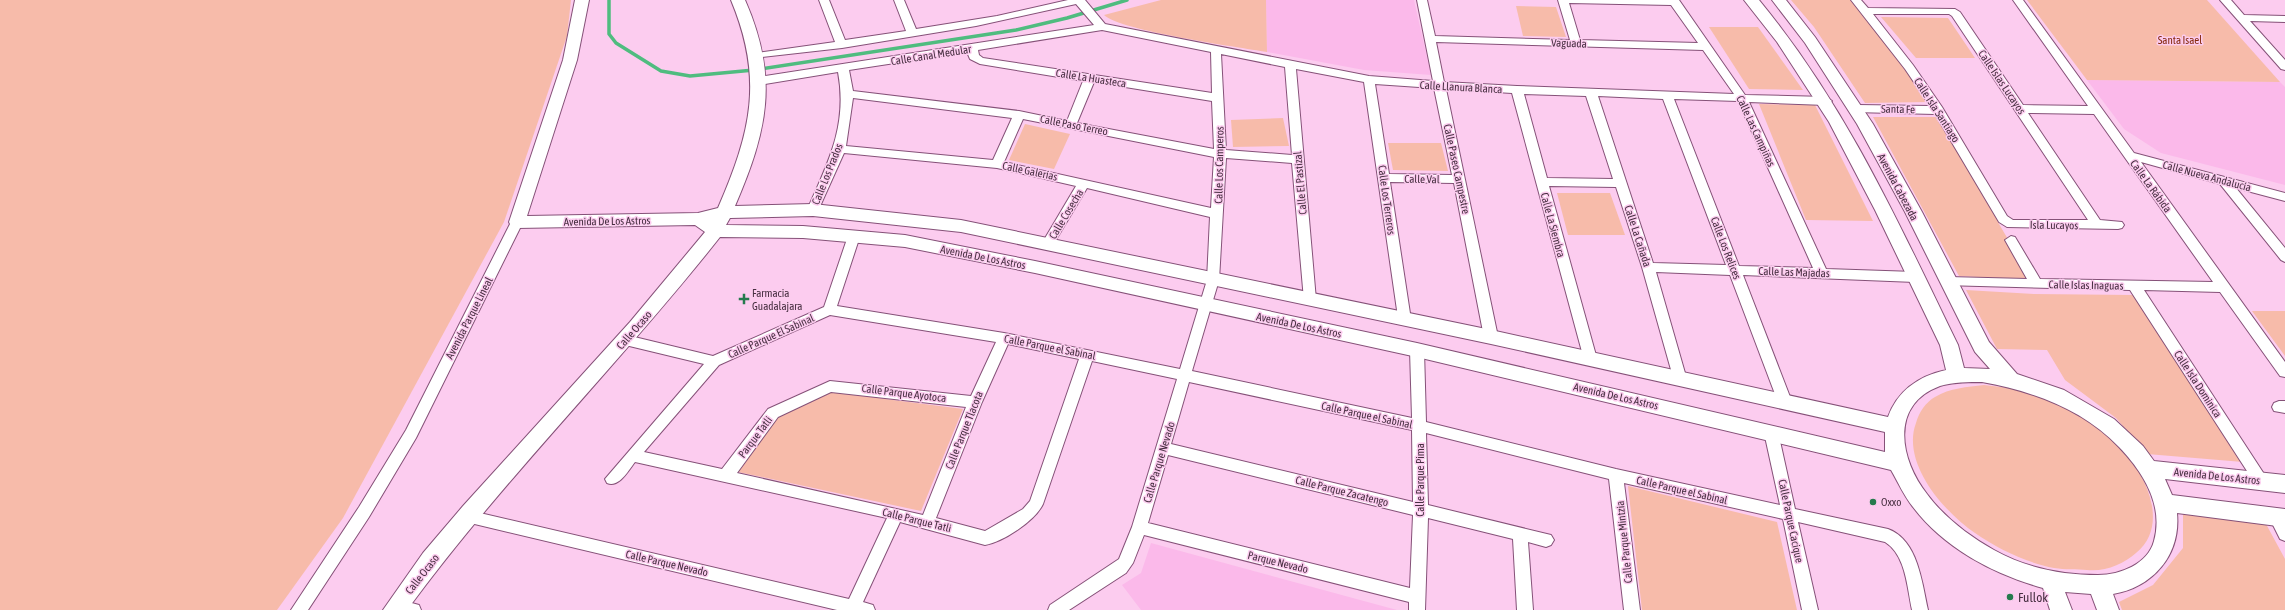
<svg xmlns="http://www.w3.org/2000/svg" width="2285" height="610" viewBox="0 0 2285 610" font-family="'Asap Condensed',sans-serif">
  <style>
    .built { fill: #fbb9ea }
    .green { fill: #f7bbaa }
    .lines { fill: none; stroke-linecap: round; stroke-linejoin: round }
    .stream { stroke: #4fbc7f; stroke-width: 3.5 }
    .street-casing { stroke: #855178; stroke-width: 2 }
    .secondary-casing { stroke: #855178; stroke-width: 2 }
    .street { fill: #fff; fill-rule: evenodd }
    .secondary { fill: #fff; fill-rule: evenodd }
    .poi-dot { fill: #257a4d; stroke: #fcccef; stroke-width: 1.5 }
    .labels { text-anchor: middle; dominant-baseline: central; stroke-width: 3; stroke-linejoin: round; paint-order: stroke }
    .park-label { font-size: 11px; fill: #85290d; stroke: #fcccef }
    .street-label { font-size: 11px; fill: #472f41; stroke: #fcccef }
    .poi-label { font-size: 11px; fill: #472f41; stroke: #fcccef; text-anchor: start }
    .near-poi-label { font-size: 13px; fill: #472f41; stroke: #fcccef; text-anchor: start }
  </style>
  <rect width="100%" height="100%" fill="#fcccef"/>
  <g class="built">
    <polygon points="1266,0 1414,0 1431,75 1364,70 1267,52"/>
    <polygon points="2087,80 2280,82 2285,87 2285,185 2161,153 2124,129"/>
    <polygon points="1151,543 1397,610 1141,610 1122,585 1141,573"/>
  </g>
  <g class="green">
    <polygon points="0,0 571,0 567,36 504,222 343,518 277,610 0,610"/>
    <path d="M1161,0H1266L1267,52C1238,47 1121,31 1104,15Z"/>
    <polygon points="1791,0 1851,0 1875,28 1929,102 1865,103 1814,27"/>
    <polygon points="2027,0 2207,0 2280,82 2087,80"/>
    <polygon points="1516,6 1556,7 1566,37 1523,36"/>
    <polygon points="1881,17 1948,18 1975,58 1916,58"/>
    <polygon points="1709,27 1758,27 1803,90 1749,89"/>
    <polygon points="1759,104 1815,105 1873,221 1806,220"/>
    <polygon points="1873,117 1938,117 1988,198 1999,224 2032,280 1959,276"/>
    <polygon points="1283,118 1289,146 1233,147 1231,120"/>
    <polygon points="1025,124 1070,134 1054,169 1009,160"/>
    <polygon points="1388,143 1441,143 1448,171 1393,170"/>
    <polygon points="1557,193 1610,193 1625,235 1568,235"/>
    <polygon points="1966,290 2034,294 2133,295 2243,462 2147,454 2116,418 2065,380 2047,350 1997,349"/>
    <polygon points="2252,311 2285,311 2285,356"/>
    <path d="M1984,385C2005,387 2025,390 2045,398C2091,416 2143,455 2152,506C2155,524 2151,541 2136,553C2124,564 2105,572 2087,570C2077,569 2065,570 2054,568C2027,563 1998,549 1975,533C1944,512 1901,463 1916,423C1919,412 1926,402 1935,397C1950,388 1967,387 1984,385Z"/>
    <polygon points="831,392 963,409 921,511 738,472 775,419 802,404"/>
    <polygon points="1628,486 1777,522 1797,610 1642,610"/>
    <polygon points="2183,514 2266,524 2285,559 2285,610 2122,610 2119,602 2153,585 2183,548"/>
  </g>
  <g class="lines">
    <g class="stream">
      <polyline points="609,0 609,34 616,43 661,71 690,76 754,70"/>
      <polyline points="760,69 1016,30 1067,18 1127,0"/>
    </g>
    <g class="street-casing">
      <g id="street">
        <path d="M819,0H829L845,40L906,31L894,0H904L916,29L997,16L1068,0H1085L1105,24L1369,76L1433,81L1417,0H1427L1435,36L1570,40L1558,0H1679L1745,95L1826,97L1832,101L1826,105L1749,102L1826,269L1915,272L1921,277L1915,282L1743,275L1792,402L1790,406L1785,408L1780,406L1778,402L1730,275L1656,272L1687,380L1685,384H1675L1642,267L1616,187L1549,186L1597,359L1595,363H1585L1512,93L1446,89L1498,337L1496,341H1486L1484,337L1454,183L1390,182L1411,320L1409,324H1399L1364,82L1296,69L1316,300L1315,303H1305L1304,300L1292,163L1226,158L1219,280L1192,371L1412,418L1410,350L1412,346H1422L1424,350L1426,422L1616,469L1780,505L1764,432L1766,428L1771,426L1776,428L1778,432L1795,509L1888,529C1918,540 1922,583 1928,610H1912C1907,587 1906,555 1885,542L1798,522L1818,610H1802L1783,519L1624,483L1640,610H1624L1609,479L1426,433L1428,505L1551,535L1554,540L1551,545L1546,547L1528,542L1533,610H1517L1513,539L1428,518L1425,610H1409V602L1144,535L1133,563L1126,573L1069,610H1048L1050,605L1119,559L1132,527L1177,379L1092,361L1043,504C1035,521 1003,542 985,545L900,522L863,602L873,605L875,610H837L462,521L460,516L462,511L467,510L849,599L887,518L635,462C628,471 619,488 607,483L605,479L704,364L621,344L619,340L621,336L626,335L713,356L824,307L848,236L854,232L860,236L837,306L1004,333L1180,369L1207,280L1210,217L1087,188L1051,248L1047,250L1041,245L1076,186L997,168L844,153L817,213H809L807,210C828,163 848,125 838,72L759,85L754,81L759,77L1094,25L1076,4L976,26L842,48L753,58L752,56L757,53L835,42ZM1569,3L1671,5L1698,43L1580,40ZM1102,30L1211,52L1212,93L983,58L979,55L978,50ZM1436,42L1703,50L1734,94L1517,86L1444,82ZM967,52L970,59L980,64L1083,81L1067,121L1019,111L853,91L849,70ZM1221,54L1285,67L1292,155L1226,150ZM1094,82L1212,101L1214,149L1077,123ZM1375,84L1434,88L1452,175L1389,174ZM1524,94L1586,96L1613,179L1547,178ZM1598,96L1663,99L1726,265L1653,263ZM853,98L1012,118L993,160L846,146ZM1674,99L1738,101L1813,268L1739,266ZM1023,119L1214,157L1211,208L1004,162ZM830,315L996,342L971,396L830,381L768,409L722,469L644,452L719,365ZM1008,344L1079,359L1030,501L1023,509L985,531L936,518L982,402ZM1189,382L1412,430L1413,502L1171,444ZM831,392L966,407L923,515L737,473L778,417ZM1168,455L1413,515L1410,588L1148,523Z"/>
        <path d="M1851,0H1861L1868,8L1955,9L1960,12L2023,105L2088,106L2013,0H2023L2134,153L2285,193V201L2236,188L2285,248V262L2281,260L2220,184L2141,162L2285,362V377L2280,376L2220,292L2144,290L2266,477L2268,481L2266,485L2261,487L2256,485L2130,290L1943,285L1942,282L1943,279L1948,277L2027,279L2005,240L2011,236L2015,237L2040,279L2213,282L2094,114L2028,113L2100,220L2122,222L2124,225L2122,228L2118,229L2007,227L1999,222L1935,114L1853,112L1851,109L1857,105L1930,106L1905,69ZM1873,14H1949L1952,16L2088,220H2013L2007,216L1942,107L1913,65Z"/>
        <polygon points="2220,0 2231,0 2244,15 2285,16 2285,22 2250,21 2285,60 2285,70 2281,69"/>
        <polygon points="517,218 523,222 416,438 369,517 308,610 291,610 359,507 406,430 511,222"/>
        <polygon points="2279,401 2285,401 2285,413 2274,411 2272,407 2274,403"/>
        <polygon points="2276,511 2281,512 2285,519 2285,541 2280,539 2269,517 2271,512"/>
        <polygon points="397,599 419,605 421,610 391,610 389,606 391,601"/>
      </g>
    </g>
    <g class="secondary-casing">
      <path id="secondary" d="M575,0H589L577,60L527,216L698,213L718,208C751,132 764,79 731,0H745C779,77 768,130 735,206L813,204L961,220L1491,330L1888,417C1898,390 1919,376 1946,370L1940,345L1875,210L1829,122L1777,42L1744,0H1759C1847,107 1898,222 1958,345L1964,368L1990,369L1975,352L1905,212L1857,124L1805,43L1772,0H1786L1815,37L1873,124L1922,212L1989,342L2017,374L2064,390L2114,419L2143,446L2154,461L2285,475V493L2165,479L2172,495L2285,509V527L2177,513C2181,555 2153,587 2113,594L2119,610H2097L2091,594L2065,592L2072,610H2050L2043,588C1993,574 1944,548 1913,507C1904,496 1898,482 1891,470L1417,357L1035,273L905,247L803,238L720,237C619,365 503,479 407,610H383L423,553L463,506L630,322L705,232L695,225L517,228L511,226L509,222L563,60ZM813,216L961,232L1491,344L1885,432V452L1417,343L1035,261L905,235L803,226L726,225L730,218ZM1982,382C2032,391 2083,409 2119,447C2143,472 2164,505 2154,541C2148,564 2120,575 2098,575C2062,575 2026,568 1994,550C1969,536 1944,517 1927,494C1900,460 1889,405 1940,386C1953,382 1969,382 1982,382Z"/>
    </g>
    <use href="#street" class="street"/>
    <use href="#secondary" class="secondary"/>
  </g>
  <g class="poi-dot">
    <path d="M742 293h4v4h4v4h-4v4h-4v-4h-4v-4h4z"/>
    <circle cx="1873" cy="502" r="4"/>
    <circle cx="2010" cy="597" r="4"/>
  </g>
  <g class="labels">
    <g class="park-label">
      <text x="2180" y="40">Santa Isael</text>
    </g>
    <g class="street-label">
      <text transform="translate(1569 43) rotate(2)">Vaguada</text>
      <text transform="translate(931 55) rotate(-9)">Calle Canal Medular</text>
      <text transform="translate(1091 78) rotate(9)">Calle La Huasteca</text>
      <text transform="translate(2002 82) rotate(56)">Calle Islas Lucayos</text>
      <text transform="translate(1461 87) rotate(3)">Calle Llanura Blanca</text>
      <text transform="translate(1898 109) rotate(1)">Santa Fe</text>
      <text transform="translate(1937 110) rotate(57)">Calle Isla Santiago</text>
      <text transform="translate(1074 125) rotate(11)">Calle Paso Terreo</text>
      <text transform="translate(1756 131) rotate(65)">Calle Las Campiñas</text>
      <text transform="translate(1219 165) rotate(-89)">Calle Los Camperos</text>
      <text transform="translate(1457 169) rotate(78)">Calle Paseo Campestre</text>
      <text transform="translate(1030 171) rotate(12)">Calle Galerías</text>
      <text transform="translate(827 174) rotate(-68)">Calle Los Prados</text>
      <text transform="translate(2207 176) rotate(15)">Calle Nueva Andalucía</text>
      <text transform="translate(1422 179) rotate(1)">Calle Val</text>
      <text transform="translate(1300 183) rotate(-95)">Calle El Pastizal</text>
      <text transform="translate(2151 186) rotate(54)">Calle La Rábida</text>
      <text transform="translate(1898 187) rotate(62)">Avenida Cabezada</text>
      <text transform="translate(1387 200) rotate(82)">Calle Los Terreros</text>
      <text transform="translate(1066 214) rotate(-59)">Calle Cosecha</text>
      <text transform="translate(607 221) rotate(-1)">Avenida De Los Astros</text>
      <text transform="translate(1553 225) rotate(75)">Calle La Siembra</text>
      <text transform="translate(2054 225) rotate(1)">Isla Lucayos</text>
      <text transform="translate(1638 236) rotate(72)">Calle La Cañada</text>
      <text transform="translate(1726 248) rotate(69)">Calle Los Relices</text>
      <text transform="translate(983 257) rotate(11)">Avenida De Los Astros</text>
      <text transform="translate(1794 272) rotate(2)">Calle Las Majadas</text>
      <text transform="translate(2086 285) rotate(1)">Calle Islas Inaguas</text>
      <text transform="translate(469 318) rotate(-63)">Avenida Parque Lineal</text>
      <text transform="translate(1299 325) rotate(12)">Avenida De Los Astros</text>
      <text transform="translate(634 330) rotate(-49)">Calle Ocaso</text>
      <text transform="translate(771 336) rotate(-24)">Calle Parque El Sabinal</text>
      <text transform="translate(1050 347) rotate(11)">Calle Parque el Sabinal</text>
      <text transform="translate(2198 384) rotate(57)">Calle Isla Dominica</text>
      <text transform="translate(904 393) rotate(7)">Calle Parque Ayotoca</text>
      <text transform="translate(1616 396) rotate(13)">Avenida De Los Astros</text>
      <text transform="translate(1367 415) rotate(12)">Calle Parque el Sabinal</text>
      <text transform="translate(964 430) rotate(-68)">Calle Parque Tlacota</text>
      <text transform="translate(755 437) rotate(-53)">Parque Tatli</text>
      <text transform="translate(1159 462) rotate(-73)">Calle Parque Nevado</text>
      <text transform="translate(2217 476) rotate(6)">Avenida De Los Astros</text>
      <text transform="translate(1420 480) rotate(-90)">Calle Parque Pima</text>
      <text transform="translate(1682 490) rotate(13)">Calle Parque el Sabinal</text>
      <text transform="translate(1342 491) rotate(14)">Calle Parque Zacatengo</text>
      <text transform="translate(917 520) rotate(14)">Calle Parque Tatli</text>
      <text transform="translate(1791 521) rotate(78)">Calle Parque Cacique</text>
      <text transform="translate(1624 542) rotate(-96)">Calle Parque Mintzia</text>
      <text transform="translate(1278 562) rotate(14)">Parque Nevado</text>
      <text transform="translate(667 563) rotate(13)">Calle Parque Nevado</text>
      <text transform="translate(422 574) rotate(-52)">Calle Ocaso</text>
    </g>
    <g class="poi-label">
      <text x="752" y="293">Farmacia<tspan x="752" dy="13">Guadalajara</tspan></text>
      <text x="1881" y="502">Oxxo</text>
    </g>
    <g class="near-poi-label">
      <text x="2018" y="597">Fullok</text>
    </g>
  </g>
</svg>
